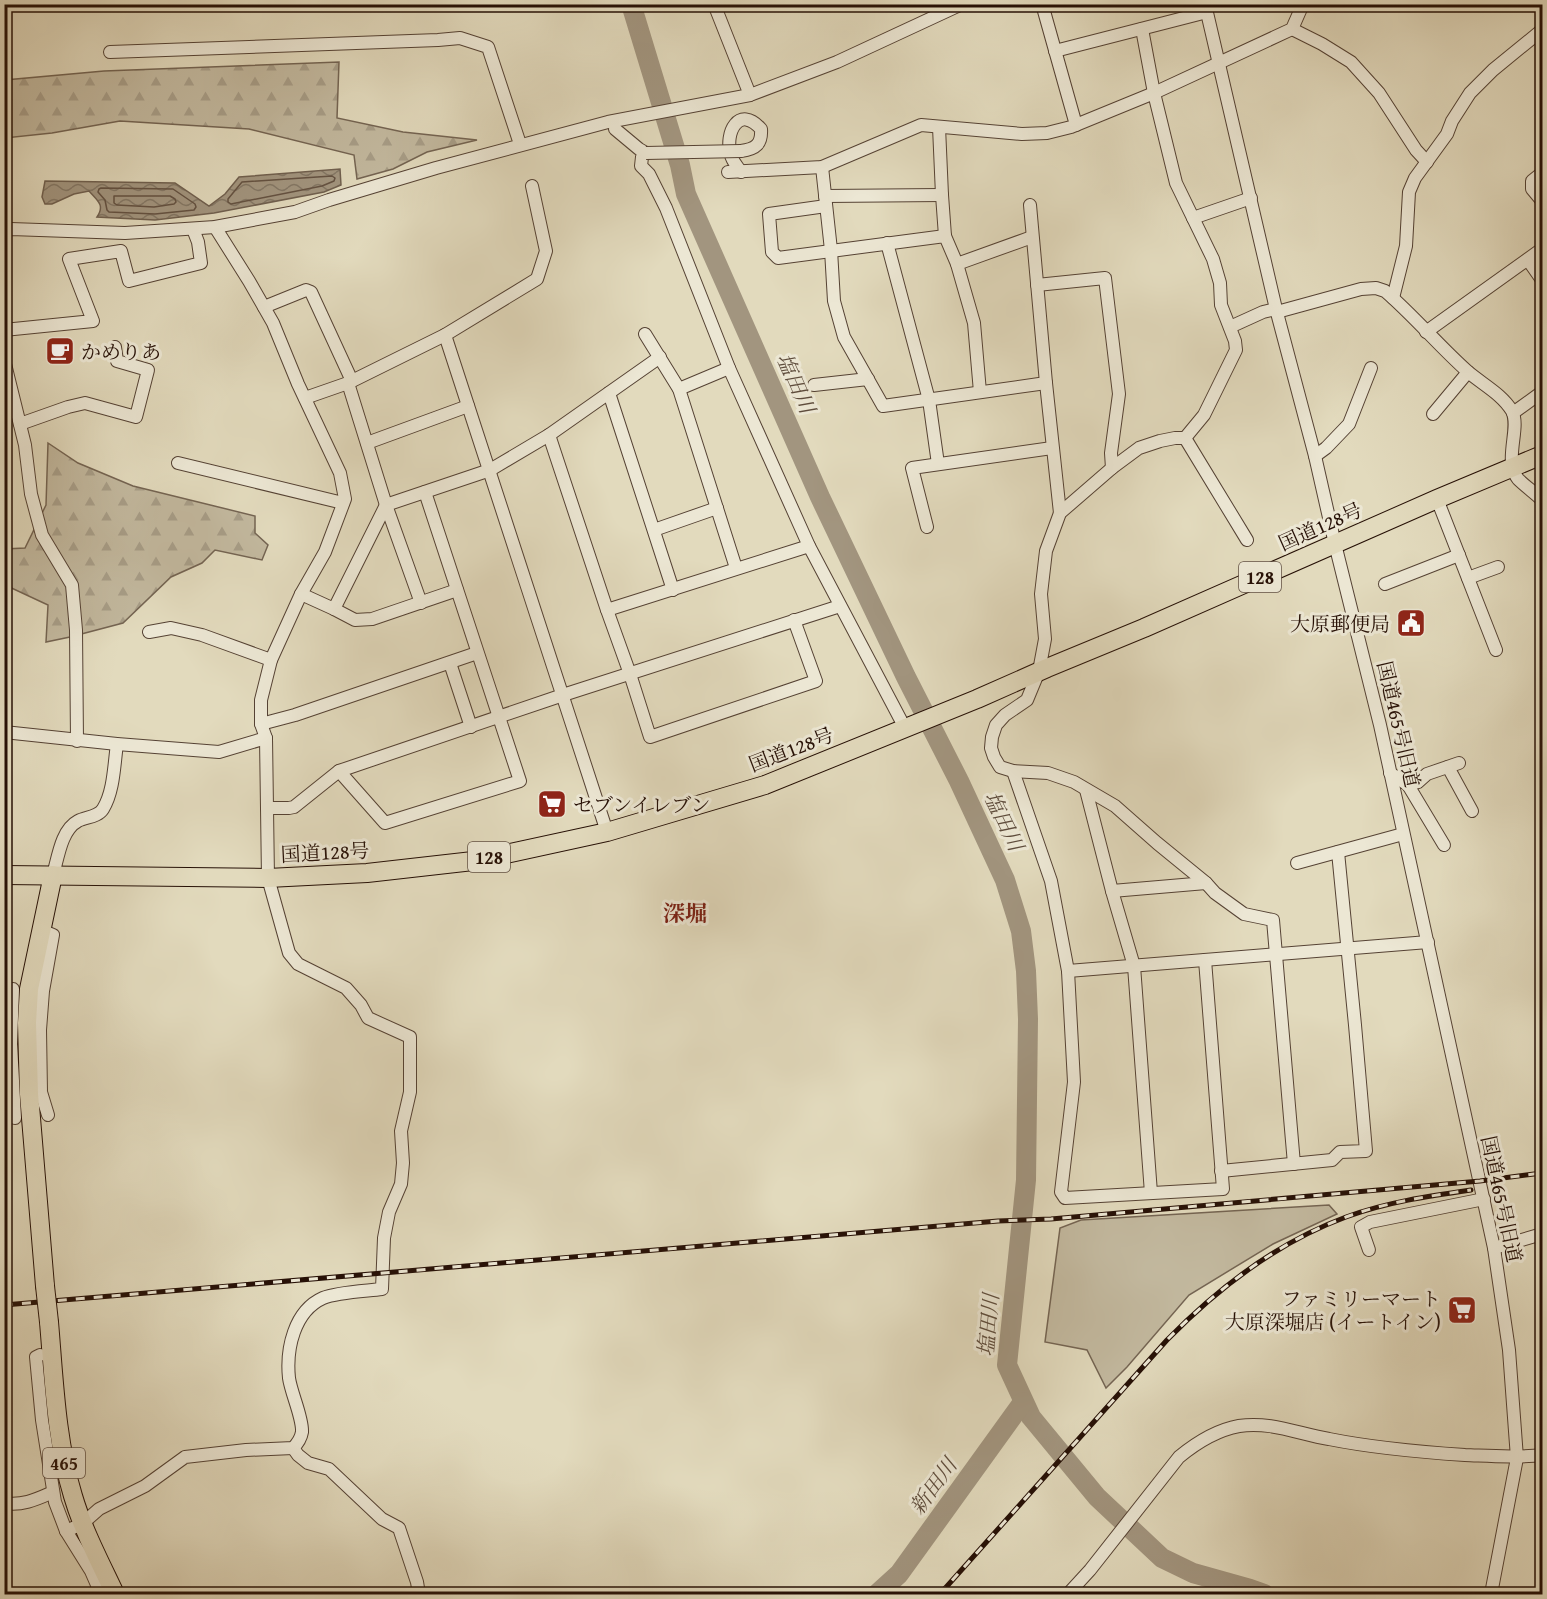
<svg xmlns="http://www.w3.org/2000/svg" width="1547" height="1599" viewBox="0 0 1547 1599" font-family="'Gentium Book Plus','Noto Serif JP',serif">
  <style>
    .grass { fill: #c2b89e; stroke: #746452; stroke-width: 1.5 }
    .forest { fill: url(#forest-firs); stroke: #746452; stroke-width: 1.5 }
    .water { fill: url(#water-waves); stroke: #70604f; stroke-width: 1.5 }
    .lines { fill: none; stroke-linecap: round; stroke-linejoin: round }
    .shore { stroke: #645242; stroke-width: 1.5 }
    .river { stroke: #a2957f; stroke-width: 20 }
    .minor-casing { stroke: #554234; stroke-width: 14 }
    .highway-casing { stroke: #261006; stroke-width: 20 }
    .minor { stroke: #ece7d4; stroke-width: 12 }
    .highway { stroke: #e2dabd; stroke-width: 18 }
    .rail-casing { stroke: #261006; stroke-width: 5 }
    .rail { stroke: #ece7d4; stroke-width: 3; stroke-dasharray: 9; stroke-linecap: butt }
    .minor-bridge-casing { stroke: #554234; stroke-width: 14; stroke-linecap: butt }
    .highway-bridge-casing { stroke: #261006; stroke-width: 20; stroke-linecap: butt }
    .minor-bridge { stroke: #ece7d4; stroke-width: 12 }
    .highway-bridge { stroke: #e2dabd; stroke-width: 18 }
    .labels { text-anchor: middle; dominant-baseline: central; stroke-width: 6; stroke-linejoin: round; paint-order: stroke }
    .shield { fill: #ece7d4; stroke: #615044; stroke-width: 1.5 }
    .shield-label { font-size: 18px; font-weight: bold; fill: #261006 }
    .poi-label { font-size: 20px; fill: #261006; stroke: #ece7d4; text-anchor: start }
    .street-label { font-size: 20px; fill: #261006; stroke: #ece7d4 }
    .water-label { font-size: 21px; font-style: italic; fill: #5e4c3c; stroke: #ece7d4 }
    .quarter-label { font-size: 22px; font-weight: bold; fill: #7a1f14; stroke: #ece7d4 }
  </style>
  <defs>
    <pattern id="forest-firs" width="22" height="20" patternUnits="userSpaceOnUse" patternTransform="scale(1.5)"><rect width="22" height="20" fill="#c2b89e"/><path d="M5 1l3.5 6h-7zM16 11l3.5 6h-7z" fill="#a79d87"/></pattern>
    <pattern id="water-waves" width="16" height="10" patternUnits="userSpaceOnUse" patternTransform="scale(1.5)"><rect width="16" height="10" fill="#a2957f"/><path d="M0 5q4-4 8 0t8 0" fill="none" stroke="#847866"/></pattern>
  </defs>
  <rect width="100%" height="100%" fill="#e2dabd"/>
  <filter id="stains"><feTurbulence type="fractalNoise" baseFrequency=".00333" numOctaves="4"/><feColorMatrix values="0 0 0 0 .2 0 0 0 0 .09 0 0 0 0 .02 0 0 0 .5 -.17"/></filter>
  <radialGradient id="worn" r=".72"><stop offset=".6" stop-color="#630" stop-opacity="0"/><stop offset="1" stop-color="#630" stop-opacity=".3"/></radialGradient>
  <polygon class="grass" points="1329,1205 1337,1214 1273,1244 1189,1295 1127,1367 1106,1388 1087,1350 1045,1342 1060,1228 1081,1220"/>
  <g class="forest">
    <polygon points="339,62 337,118 403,132 477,140 427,152 393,169 357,179 354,155 249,129 120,121 52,133 5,138 5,80 104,71"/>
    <polygon points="48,443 78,463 133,486 255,516 255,533 268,545 262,560 215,550 202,563 171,577 123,623 70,637 46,642 48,605 5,585 4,549 25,548 46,505"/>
  </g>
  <path class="water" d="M340,169L341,185L324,192L214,213L155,220L97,217C105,205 98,201 89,191L74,194L52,204H45L42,197L45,181L175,183L209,206L225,194L239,177Z"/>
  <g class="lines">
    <g class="shore">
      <polygon points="332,176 335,178 334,181 322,186 231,204 228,202 228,199 242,182"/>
      <polygon points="101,188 173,189 195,204 196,207 194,210 155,214 109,212 107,210 105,200 98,192 99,189"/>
      <polygon points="114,196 170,196 175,199 176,202 174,204 154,207 117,205 114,203"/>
    </g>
    <g class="river">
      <polyline points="631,4 680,165 686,194 820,497 906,677 959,781 1005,880 1021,931 1026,971 1028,1019 1026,1180 1007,1365 1031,1417 1097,1497 1162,1558 1193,1573 1250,1589 1264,1594"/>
      <polyline points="877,1594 899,1574 1023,1402"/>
    </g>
    <g class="minor-casing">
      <g id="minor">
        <polyline points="714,4 750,95"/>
        <polyline points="1042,4 1076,125"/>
        <polyline points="1205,4 1276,309 1315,456 1335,544 1380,725 1494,1248 1509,1350 1517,1458 1491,1594"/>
        <polyline points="1142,29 1154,93 1176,183 1213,259 1220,283 1221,305 1235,341 1236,350 1204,415 1185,438 1175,438 1160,441 1139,448 1112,468 1060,513 1046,551 1041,594 1045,639 1039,671 1027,700 1005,715 996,725 992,737 991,748 994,757 1000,767 1013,771 1048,773 1074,782 1115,806 1157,843 1206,883 1215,893 1244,914 1273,920 1294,1164"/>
        <polyline points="1292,29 1322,44 1351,62 1379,93 1416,150 1427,162"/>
        <polyline points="1055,51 1207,12"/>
        <polyline points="110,52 438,40 460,38 488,47 520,144"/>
        <polyline points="939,127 942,195 945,236"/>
        <polyline points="615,129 639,149 646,153 642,157 641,166 649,174 666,208 729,368 809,546 905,728"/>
        <polyline points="822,167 831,250 834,301 844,337 883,406 1046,383"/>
        <polyline points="728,172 822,167 921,125 1022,134 1047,133 1071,127 1154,93 1292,29 1303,4"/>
        <path d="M741,172C738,167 732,161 731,155C724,133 739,104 761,129C762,144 756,149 741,151"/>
        <polyline points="1542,173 1532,181 1532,189 1542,201"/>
        <polyline points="825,196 942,195"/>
        <polyline points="1030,205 1046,383 1060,513"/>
        <polyline points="826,206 769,214 772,252 778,258 945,236 957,264 974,323 980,392"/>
        <polyline points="1193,218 1251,198"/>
        <polyline points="4,230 11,229 125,233 215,227 295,212 329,200 436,168 608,122 750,95 837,62 962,4"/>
        <polyline points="887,243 929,400 938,464"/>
        <polyline points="1528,260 1542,280"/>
        <polyline points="957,264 1032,237"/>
        <polyline points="1037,285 1105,278 1119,394 1111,453 1112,468"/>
        <polyline points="1393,298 1406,246 1409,192 1415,178 1447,134 1452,121 1470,93 1493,70 1542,30"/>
        <polyline points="264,307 306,290 311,292 352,381"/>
        <path d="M1277,312L1361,289L1376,288L1385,291C1414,316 1439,346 1467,371C1482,384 1502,394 1512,411C1521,428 1503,460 1518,479C1525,486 1535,493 1542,500"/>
        <polyline points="1230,327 1263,312 1276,309"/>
        <polyline points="4,330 93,321 69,259 121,251 129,281 201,263 198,242 193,229"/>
        <polyline points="1426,332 1542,249"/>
        <polyline points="645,334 679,389 736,568"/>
        <polyline points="445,335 607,832"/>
        <polyline points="4,360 25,445 31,494 42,535 72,585 76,630 77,741"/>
        <polyline points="348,383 386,505 421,603"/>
        <polyline points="814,385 868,379"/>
        <polyline points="679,389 729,368"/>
        <polyline points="609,393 673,590"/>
        <polyline points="305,398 348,383 445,335 537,279 546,251 532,186"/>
        <polyline points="1513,413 1542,392"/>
        <polyline points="1433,414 1468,372"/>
        <polyline points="20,424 68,407 85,403 136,417 148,370 117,361 115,347"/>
        <polyline points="549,435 607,610 630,674 650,737 816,681 794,620"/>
        <polyline points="1185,438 1247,540"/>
        <polyline points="367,443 468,406"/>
        <polyline points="1315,456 1326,448 1349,424 1371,368"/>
        <polyline points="178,463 343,503"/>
        <polyline points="1437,499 1496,650"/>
        <polyline points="927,527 912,468 1052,448"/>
        <polyline points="654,530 717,508"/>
        <polyline points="1468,578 1498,567"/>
        <polyline points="1385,584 1459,555"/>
        <polyline points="301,594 334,609 386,505 490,470 549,435 660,357"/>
        <polyline points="334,609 355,620 372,619 457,590"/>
        <polyline points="607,610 809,546"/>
        <polyline points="149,632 171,628 202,635 271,660"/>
        <polyline points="450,663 471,727"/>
        <polyline points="261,724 295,715 477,653"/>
        <polyline points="4,732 117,744 219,752 266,738"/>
        <polyline points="1448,767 1472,811"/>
        <polyline points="339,771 385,823 520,781 425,492"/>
        <polyline points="1013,771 1051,881 1068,971 1074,1082 1061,1192 1065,1198 1223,1189 1205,960"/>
        <polyline points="1390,773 1408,785 1418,782 1427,774 1459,763"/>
        <polyline points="1408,785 1444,845"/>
        <polyline points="1086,790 1112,891 1134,966 1151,1193"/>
        <polyline points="267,808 289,808 294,807 339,771 563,695 840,606"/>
        <polyline points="1297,863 1403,834"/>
        <path d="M53,875C58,858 61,830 78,821C86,817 98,817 103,809C114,791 114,765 117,744"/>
        <polyline points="1112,891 1206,883"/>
        <polyline points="41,930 53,935 43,991 40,1030 41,1092 48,1115"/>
        <polyline points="1068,971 1428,942"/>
        <polyline points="13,989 11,1044 15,1118"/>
        <polyline points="1221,1171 1332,1160 1340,1152 1366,1151 1355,1025 1338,852"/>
        <polyline points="1494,1248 1542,1234"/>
        <polyline points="1369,1250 1361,1227 1370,1222 1484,1199"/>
        <polyline points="40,1355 36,1357 42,1420 55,1502 66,1531 91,1571 101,1594"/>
        <polyline points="293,1448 298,1455 308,1463 329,1469 382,1519 399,1528 417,1582 419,1594"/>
        <path d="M4,1503C23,1506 37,1499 53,1492"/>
        <path d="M66,1531L82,1524L99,1509L145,1486L185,1457L246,1450L293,1448C297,1444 301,1438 302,1432C303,1418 291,1393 289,1378C286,1349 294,1311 323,1298C337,1292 366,1291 382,1289L384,1238L389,1212L401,1184L403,1163L401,1131L410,1092V1037L368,1018L361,1005L346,988L298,964L289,953L268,878L266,738L261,724V700L271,660L301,594L325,552L345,499L340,473L298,384L273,323L249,281L215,227"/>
        <path d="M1068,1594L1090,1570L1179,1457C1196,1443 1217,1430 1239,1426C1270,1421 1299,1434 1329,1439C1374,1448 1419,1452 1465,1455C1491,1456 1516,1458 1542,1455"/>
      </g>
    </g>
    <g class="highway-casing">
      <g id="highway">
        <polyline points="4,875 268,878 367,873 473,861 607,832 765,785 977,699 1047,668 1144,628 1437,499 1542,455"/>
        <polyline points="45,1286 29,1094 27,1023 29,989 53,875"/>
        <path d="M49,1322C54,1380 56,1440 73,1496C83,1530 100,1562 115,1594"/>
      </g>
    </g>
    <use href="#minor" class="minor"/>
    <use href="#highway" class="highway"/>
    <g class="rail-casing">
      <g id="rail">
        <polyline points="4,1305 998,1221 1051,1219 1480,1181 1542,1173"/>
        <path d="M940,1594L1167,1340C1218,1288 1278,1242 1346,1217C1387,1202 1429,1196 1471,1190"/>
      </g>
    </g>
    <use href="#rail" class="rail"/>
    <g class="minor-bridge-casing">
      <polyline id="minor-bridge" points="646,153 741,151"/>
    </g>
    <g class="highway-bridge-casing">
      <polyline id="highway-bridge" points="45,1286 49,1322"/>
    </g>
    <use href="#minor-bridge" class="minor-bridge"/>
    <use href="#highway-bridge" class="highway-bridge"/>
  </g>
  <defs>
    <g id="cafe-square" transform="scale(1.5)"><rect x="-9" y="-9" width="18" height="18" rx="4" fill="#8f2418" stroke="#ece7d4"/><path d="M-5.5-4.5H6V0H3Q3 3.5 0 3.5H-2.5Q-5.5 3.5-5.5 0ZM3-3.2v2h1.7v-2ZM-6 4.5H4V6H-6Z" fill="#fff"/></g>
    <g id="civic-square" transform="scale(1.5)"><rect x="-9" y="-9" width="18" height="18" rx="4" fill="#8f2418" stroke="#ece7d4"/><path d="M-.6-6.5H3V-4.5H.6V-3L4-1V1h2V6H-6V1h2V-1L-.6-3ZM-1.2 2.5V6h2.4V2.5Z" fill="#fff"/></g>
    <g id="supermarket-square" transform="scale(1.5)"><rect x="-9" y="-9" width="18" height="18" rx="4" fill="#8f2418" stroke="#ece7d4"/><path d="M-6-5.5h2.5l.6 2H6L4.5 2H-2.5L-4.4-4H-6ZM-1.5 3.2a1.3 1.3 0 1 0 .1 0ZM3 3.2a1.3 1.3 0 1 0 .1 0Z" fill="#fff"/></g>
  </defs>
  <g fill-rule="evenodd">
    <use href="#cafe-square" x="60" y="351"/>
    <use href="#civic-square" x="1411" y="623"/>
    <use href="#supermarket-square" x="552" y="804"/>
    <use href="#supermarket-square" x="1462" y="1310"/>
  </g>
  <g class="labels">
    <g class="shield">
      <rect x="1239" y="562" width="42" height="30" rx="4.5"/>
      <rect x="468" y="842" width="42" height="30" rx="4.5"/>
      <rect x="43" y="1448" width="42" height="30" rx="4.5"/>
    </g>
    <g class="shield-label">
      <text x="1260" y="577">128</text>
      <text x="489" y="857">128</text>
      <text x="64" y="1463">465</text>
    </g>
    <g class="poi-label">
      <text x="81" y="351">かめりあ</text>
      <text x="1390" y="623" text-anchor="end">大原郵便局</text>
      <text x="573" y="804">セブンイレブン</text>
      <text x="1441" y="1298" text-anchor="end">ファミリーマート<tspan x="1441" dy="23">大原深堀店 (イートイン)</tspan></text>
    </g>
    <g class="street-label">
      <text transform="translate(1320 526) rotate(-24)">国道128号</text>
      <text transform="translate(1399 724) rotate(77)">国道465号旧道</text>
      <text transform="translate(791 749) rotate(-21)">国道128号</text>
      <text transform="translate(325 852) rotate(-3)">国道128号</text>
      <text transform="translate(1502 1199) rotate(78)">国道465号旧道</text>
    </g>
    <g class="water-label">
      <text transform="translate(796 383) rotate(66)">塩田川</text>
      <text transform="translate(1004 821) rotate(64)">塩田川</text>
      <text transform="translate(988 1325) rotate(-85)">塩田川</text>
      <text transform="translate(933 1486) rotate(-54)">新田川</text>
    </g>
    <g class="quarter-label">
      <text x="685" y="913">深堀</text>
    </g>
  </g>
  <rect width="1547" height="1599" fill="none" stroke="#e2dabd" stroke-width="24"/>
  <rect x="6" y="6" width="1535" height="1587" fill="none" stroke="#261006" stroke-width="3"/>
  <rect x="12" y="12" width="1523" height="1575" fill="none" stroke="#261006" stroke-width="1.5"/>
  <rect width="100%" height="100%" filter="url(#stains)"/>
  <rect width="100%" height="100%" fill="url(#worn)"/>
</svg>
